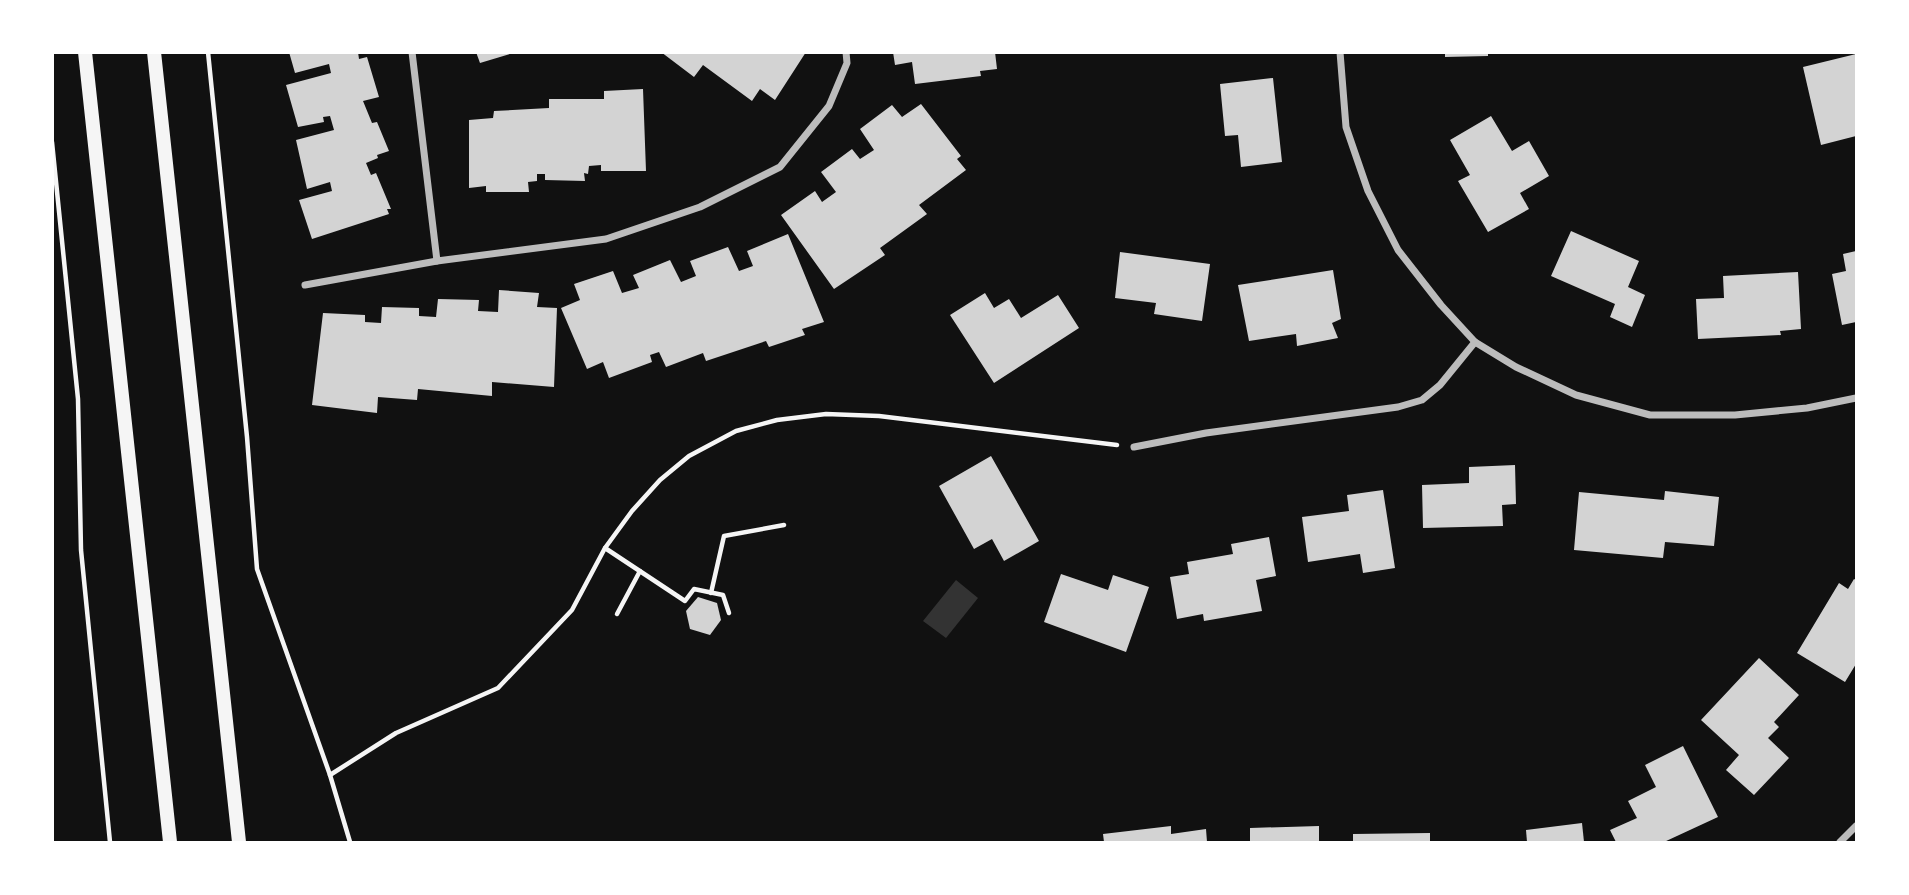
<svg xmlns="http://www.w3.org/2000/svg" width="1909" height="895" viewBox="0 0 1909 895" font-family="'Golos Text',sans-serif">
  <style>
    .water { fill: #333 }
    .building { fill: #d3d3d3 }
    .lines { fill: none; stroke-linecap: round; stroke-linejoin: round }
    .path { stroke: #f5f5f5; stroke-width: 4.5 }
    .minor { stroke: #bcbcbc; stroke-width: 7 }
    .secondary { stroke: #f5f5f5; stroke-width: 14 }
  </style>
  <rect width="100%" height="100%" fill="#111"/>
  <polygon class="water" points="956,580 978,598 946,638 923,621"/>
  <g class="building">
    <polygon points="289,52 358,52 359,59 367,57 379,97 363,101 372,123 377,122 389,151 377,155 378,158 366,163 371,175 376,173 391,209 387,209 389,214 312,239 299,200 332,191 330,182 307,189 296,140 334,130 330,116 323,117 324,122 298,127 286,85 331,73 329,64 295,73"/>
    <polygon points="476,52 513,52 513,53 480,63"/>
    <polygon points="661,52 806,52 775,100 760,89 752,101 703,65 694,77"/>
    <polygon points="893,52 995,52 997,69 980,71 981,76 915,84 912,62 895,65"/>
    <polygon points="1445,52 1488,52 1488,56 1445,57"/>
    <polygon points="1856,54 1856,136 1821,145 1803,67"/>
    <polygon points="1273,78 1282,162 1241,167 1238,135 1225,136 1220,84"/>
    <polygon points="643,89 646,171 601,171 601,165 589,166 588,174 584,173 585,181 545,180 545,174 537,174 537,181 528,182 529,192 486,192 486,186 469,188 469,120 493,118 494,111 549,108 549,99 604,99 604,91"/>
    <polygon points="921,104 961,156 957,159 966,170 919,205 927,214 880,248 885,255 834,289 781,215 815,191 822,202 836,192 821,172 852,149 860,159 874,150 860,129 892,105 902,117"/>
    <polygon points="1491,116 1512,151 1529,141 1549,176 1520,193 1529,209 1488,232 1458,181 1470,175 1450,140"/>
    <polygon points="1571,231 1639,261 1628,287 1645,295 1632,327 1610,317 1615,304 1551,276"/>
    <polygon points="788,234 824,322 802,329 805,335 769,347 766,341 706,361 703,353 666,367 659,352 650,355 652,362 609,378 603,362 587,369 561,308 580,300 574,284 613,271 622,293 639,288 633,275 670,260 681,282 696,276 690,261 728,247 739,271 753,266 747,251"/>
    <polygon points="1856,251 1856,322 1842,325 1832,274 1846,271 1843,254"/>
    <polygon points="1120,252 1210,264 1202,321 1154,314 1156,303 1115,298"/>
    <polygon points="1333,270 1341,319 1332,323 1338,338 1297,346 1296,334 1249,341 1238,285"/>
    <polygon points="1798,272 1801,329 1780,331 1781,335 1698,339 1696,299 1724,298 1723,276"/>
    <polygon points="499,290 539,293 537,307 557,308 554,387 492,382 492,396 418,389 417,400 378,397 377,413 312,405 323,313 365,315 365,322 381,323 382,307 419,308 419,316 436,317 438,299 479,300 478,311 498,312"/>
    <polygon points="985,293 994,308 1009,299 1021,318 1058,295 1079,328 994,383 950,315"/>
    <polygon points="991,456 1039,541 1004,561 992,539 974,549 939,486"/>
    <polygon points="1515,465 1516,504 1502,505 1503,526 1423,528 1422,485 1469,483 1469,467"/>
    <polygon points="1383,490 1395,568 1363,573 1360,554 1308,562 1302,517 1349,511 1347,495"/>
    <polygon points="1665,491 1719,497 1714,546 1665,542 1663,558 1574,550 1579,492 1664,500"/>
    <polygon points="1269,537 1276,576 1256,580 1262,611 1204,621 1203,614 1177,619 1170,577 1189,574 1187,562 1233,554 1231,544"/>
    <polygon points="1061,574 1108,590 1113,575 1149,587 1126,652 1044,622"/>
    <polygon points="1854,579 1856,580 1856,664 1845,682 1797,653 1839,583 1848,589"/>
    <polygon points="698,597 717,603 721,620 710,635 690,629 686,611"/>
    <polygon points="1759,658 1799,695 1774,722 1779,727 1768,738 1789,758 1754,795 1726,770 1739,755 1701,720"/>
    <polygon points="1683,746 1718,817 1664,842 1616,842 1610,830 1637,818 1628,801 1656,787 1645,765"/>
    <polygon points="1582,823 1584,842 1527,842 1526,830"/>
    <polygon points="1171,826 1171,834 1206,829 1207,842 1104,842 1103,834"/>
    <polygon points="1319,826 1319,842 1250,842 1250,828"/>
    <polygon points="1430,833 1430,842 1353,842 1353,834"/>
  </g>
  <g class="lines">
    <g class="path">
      <polyline points="208,52 247,437 257,569 330,775 350,842"/>
      <polyline points="52,142 78,399 81,550 110,842"/>
      <polyline points="605,548 685,601 694,589 723,595 729,613"/>
      <polyline points="711,593 724,536 784,525"/>
      <polyline points="617,614 640,571"/>
      <polyline points="330,775 396,733 498,688 572,610 605,548 632,511 660,480 689,456 736,431 777,420 826,414 879,416 1117,445"/>
    </g>
    <g class="minor">
      <polyline points="412,52 437,261"/>
      <polyline points="1340,52 1346,127 1368,191 1398,250 1441,305 1475,342 1516,367 1576,395 1650,415 1735,415 1807,408 1856,398"/>
      <polyline points="305,285 437,261 606,239 700,207 780,167 829,106 847,63 846,52"/>
      <polyline points="1134,447 1206,433 1398,407 1422,400 1440,385 1475,342"/>
      <polyline points="1840,842 1856,826"/>
    </g>
    <g class="secondary">
      <polyline points="85,52 170,842"/>
      <polyline points="154,52 239,842"/>
    </g>
  </g>
  <rect width="1909" height="895" fill="none" stroke="#ffffff" stroke-width="108"/>
</svg>
